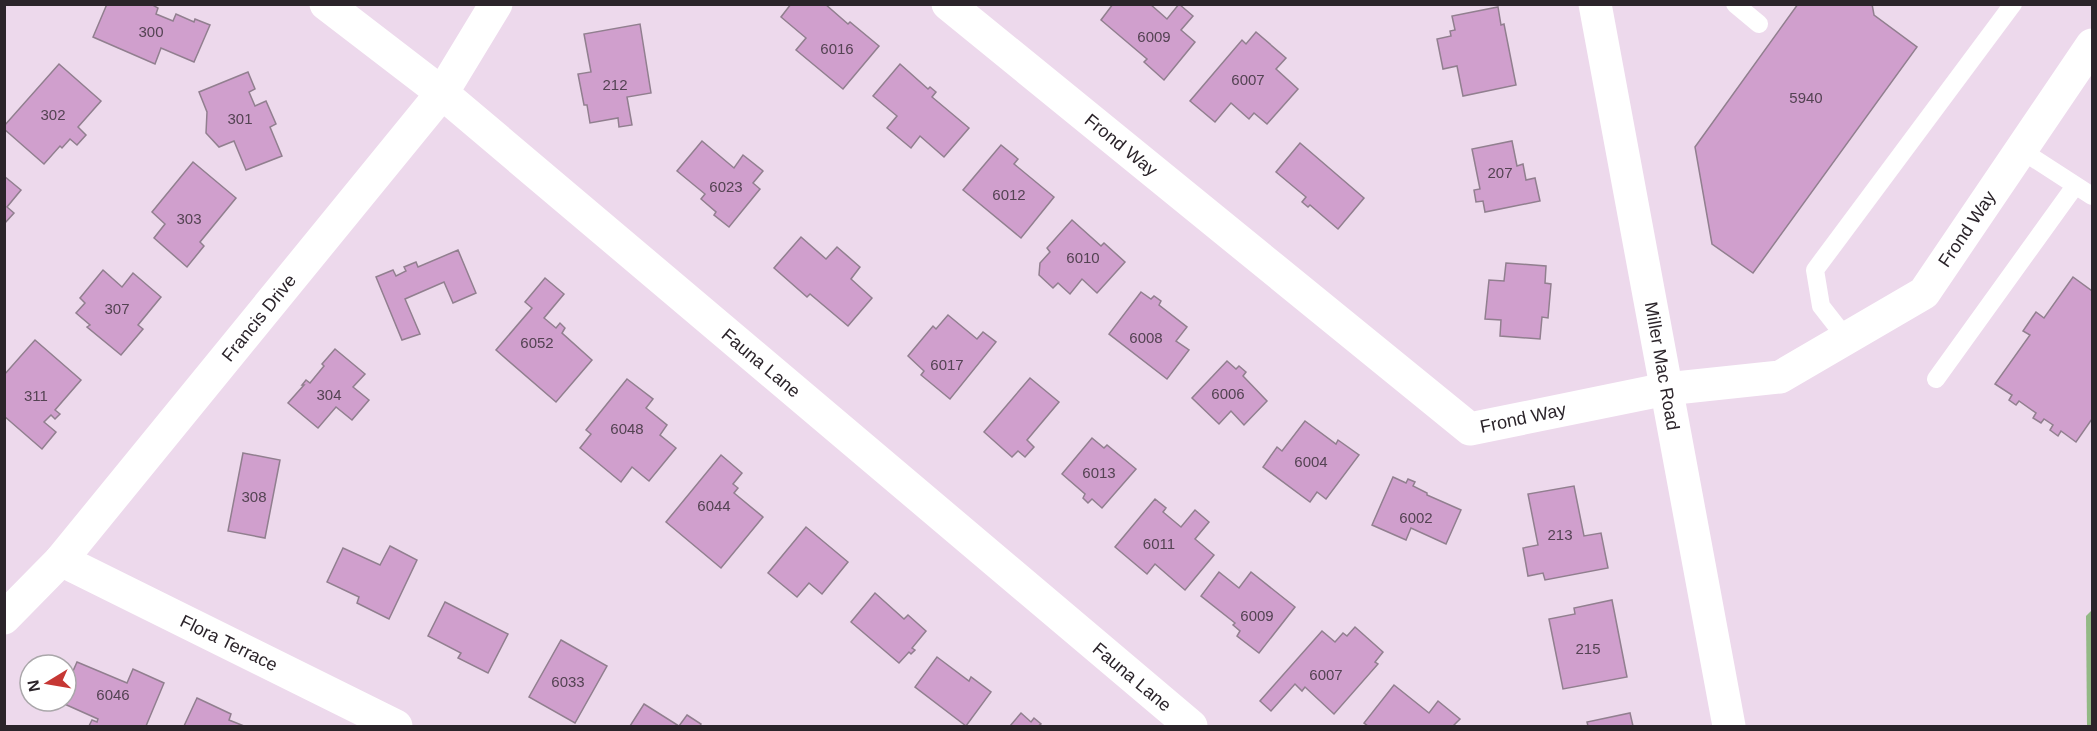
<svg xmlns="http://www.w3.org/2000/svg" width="2097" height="731" viewBox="0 0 2097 731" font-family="Arial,sans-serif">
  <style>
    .forest { fill: #93b985 }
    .building { fill: #d09fcd; stroke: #917f8f; stroke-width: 1.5 }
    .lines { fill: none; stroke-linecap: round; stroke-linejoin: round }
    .service { stroke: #fff; stroke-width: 18 }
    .minor { stroke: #fff; stroke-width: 33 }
    .tertiary { stroke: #fff; stroke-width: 33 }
    .labels { text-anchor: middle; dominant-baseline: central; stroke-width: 6; stroke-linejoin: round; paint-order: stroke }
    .number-label { font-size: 15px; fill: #544353 }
    .street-label { font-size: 18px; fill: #2b242a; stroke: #fff }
  </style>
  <rect width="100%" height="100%" fill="#edd9ec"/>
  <polygon class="forest" points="2092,610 2092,726 2087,726 2086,616"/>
  <g class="building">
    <polygon points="107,4 151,4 158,8 156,14 173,21 176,14 194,22 195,19 210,25 194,62 161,48 155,64 93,37"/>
    <polygon points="791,4 825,4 848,24 850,22 879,46 843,89 796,50 806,38 781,17"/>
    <polygon points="1113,4 1150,4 1167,19 1179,4 1193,16 1181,30 1195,42 1164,80 1144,62 1147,59 1101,20"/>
    <polygon points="1798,4 1872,4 1874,15 1917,47 1753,273 1712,244 1695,147"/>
    <polygon points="1498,7 1501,25 1504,24 1516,85 1463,96 1457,66 1443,69 1437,39 1451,36 1450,31 1455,30 1452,16"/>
    <polygon points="640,24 651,93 627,97 632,125 619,127 618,118 590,123 587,105 584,105 578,74 591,72 584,34"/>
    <polygon points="1256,32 1286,58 1276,69 1298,89 1267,124 1254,113 1249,119 1231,103 1215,122 1190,101 1242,40 1246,44"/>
    <polygon points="59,64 101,101 78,127 86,135 77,145 70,139 62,148 60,146 44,164 4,129 4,126"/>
    <polygon points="900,64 928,89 930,87 936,92 932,97 969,128 944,157 920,136 911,148 887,128 897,116 873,96"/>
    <polygon points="248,72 255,89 249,92 255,106 266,101 276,124 270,127 282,156 246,170 234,141 219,147 206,133 207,112 199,92"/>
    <polygon points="702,141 734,168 743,155 763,171 753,183 760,189 729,227 714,215 716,212 701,199 705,194 677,171"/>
    <polygon points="1512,141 1517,166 1523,164 1526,180 1535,178 1540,201 1485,212 1483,201 1476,202 1474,190 1480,189 1472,149"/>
    <polygon points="1300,143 1364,198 1338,229 1310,205 1308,207 1302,202 1306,197 1276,172"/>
    <polygon points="1001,145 1018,159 1014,164 1054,197 1021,238 963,190"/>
    <polygon points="193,162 236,198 200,242 204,246 187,267 154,238 165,224 152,212"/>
    <polygon points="4,176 21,190 7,207 14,213 4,224"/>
    <polygon points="1072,220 1101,246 1104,243 1125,262 1097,293 1082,279 1070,294 1058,283 1053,288 1039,275 1040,263 1050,252 1047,248"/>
    <polygon points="801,237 826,259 837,247 860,267 851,279 872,298 848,326 810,294 807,297 774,268"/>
    <polygon points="458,250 476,293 453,303 444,282 405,299 420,334 402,340 376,277 393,270 396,276 406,271 404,267 416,262 418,267"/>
    <polygon points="1506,263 1546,266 1545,283 1551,284 1548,318 1542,317 1540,339 1500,336 1501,320 1485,319 1489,280 1504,281"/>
    <polygon points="103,270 122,287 133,273 161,297 138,325 143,329 121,355 87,327 90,325 76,313 85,303 80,298"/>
    <polygon points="2073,277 2092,291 2092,419 2076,442 2061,431 2058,436 2050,430 2053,425 2044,419 2041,423 2033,418 2036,413 2019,401 2016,405 2009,400 2012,395 1995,384 2030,335 2023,331 2036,312 2044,318"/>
    <polygon points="545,278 564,294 544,318 556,328 560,323 565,328 562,333 592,360 556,402 496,350 532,308 525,302"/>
    <polygon points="1141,292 1151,299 1154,296 1161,301 1159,305 1187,327 1176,341 1189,350 1167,379 1109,334"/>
    <polygon points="948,315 977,339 983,332 996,342 950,399 921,375 924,371 908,356 933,326 936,329"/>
    <polygon points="35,340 81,380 55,410 60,414 55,419 51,415 44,422 56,432 42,449 4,416 4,375"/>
    <polygon points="335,349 365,374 353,387 369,400 352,420 336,407 318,428 288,403 304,385 302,385 306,380 310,383 324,366 322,364"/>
    <polygon points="1227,361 1236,369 1239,366 1246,372 1243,376 1267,401 1244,425 1231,411 1219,424 1192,398"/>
    <polygon points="1030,378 1059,402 1027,440 1034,447 1025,457 1018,451 1012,457 984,432"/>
    <polygon points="627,379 653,399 646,408 667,425 660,435 676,448 649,481 632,467 621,482 580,448 591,434 586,430"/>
    <polygon points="1305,421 1336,444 1338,440 1359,455 1326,499 1317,492 1310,502 1263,467 1277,447 1282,451"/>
    <polygon points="1092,438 1104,448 1107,445 1136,469 1102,508 1092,499 1088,503 1083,498 1085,494 1062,474"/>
    <polygon points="243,453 280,460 265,538 228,531"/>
    <polygon points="721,455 742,473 733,484 738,488 734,493 763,517 721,568 666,522"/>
    <polygon points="1393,477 1406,483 1408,479 1415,482 1413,486 1427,493 1427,495 1461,510 1446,544 1411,528 1406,540 1372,525"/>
    <polygon points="1574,486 1584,536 1601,533 1608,568 1545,580 1543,573 1528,576 1523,548 1538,545 1528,494"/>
    <polygon points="1155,499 1166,508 1163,512 1181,527 1195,510 1209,522 1195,539 1214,555 1185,590 1155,564 1147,574 1115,547"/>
    <polygon points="806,527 848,562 822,594 809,583 797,597 768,573"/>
    <polygon points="390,546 417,560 389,619 357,603 359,597 327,582 343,548 380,565"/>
    <polygon points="1219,572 1239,588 1251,572 1295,607 1259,653 1237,636 1240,631 1233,625 1235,623 1201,596"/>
    <polygon points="875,593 904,619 908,615 926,631 912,648 915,650 911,654 909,652 899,663 851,622"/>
    <polygon points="1612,600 1627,677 1563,689 1549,619 1575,614 1574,608"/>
    <polygon points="445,602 508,634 488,673 458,658 461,653 428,636"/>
    <polygon points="1355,627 1383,652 1375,662 1378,664 1334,714 1305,687 1302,691 1295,684 1271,711 1260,701 1322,631 1335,642 1343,633 1347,636"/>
    <polygon points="561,640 607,666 575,723 529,697"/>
    <polygon points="937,657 969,681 971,677 991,692 966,726 915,687"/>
    <polygon points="77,662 127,683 133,669 164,683 146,726 89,726 92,720 97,722 98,719 60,702 66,701 66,687"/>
    <polygon points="1394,685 1429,713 1438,701 1460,719 1453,726 1368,726 1364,723"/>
    <polygon points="197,698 231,714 229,720 244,726 184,726"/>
    <polygon points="644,704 679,726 630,726"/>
    <polygon points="1021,713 1031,722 1034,718 1041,724 1038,726 1010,726"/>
    <polygon points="1630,713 1633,726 1588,726 1587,722"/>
    <polygon points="687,715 701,724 700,726 679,726"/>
  </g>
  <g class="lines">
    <g class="service">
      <polyline points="1735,4 1759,24"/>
      <polyline points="2021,150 2092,196"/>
      <polyline points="1846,338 1821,306 1815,270 2013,4"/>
      <polyline points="1936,379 2075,186"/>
    </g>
    <g class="minor">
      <polyline points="326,4 442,93 1191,726"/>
      <polyline points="948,4 1470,429 1666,389 1780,377 1924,293 2092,45"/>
      <polyline points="61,560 396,726"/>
      <polyline points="4,618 61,560 442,93 496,4"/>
    </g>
    <polyline class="tertiary" points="1595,4 1729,726"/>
  </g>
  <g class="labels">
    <g class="number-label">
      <text x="151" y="31">300</text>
      <text x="1154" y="36">6009</text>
      <text x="837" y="48">6016</text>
      <text x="1248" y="79">6007</text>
      <text x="615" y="84">212</text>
      <text x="1806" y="97">5940</text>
      <text x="53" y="114">302</text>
      <text x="240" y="118">301</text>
      <text x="1500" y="172">207</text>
      <text x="726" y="186">6023</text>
      <text x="1009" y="194">6012</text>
      <text x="189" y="218">303</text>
      <text x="1083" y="257">6010</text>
      <text x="117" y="308">307</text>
      <text x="1146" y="337">6008</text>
      <text x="537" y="342">6052</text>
      <text x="947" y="364">6017</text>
      <text x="1228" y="393">6006</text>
      <text x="329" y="394">304</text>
      <text x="36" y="395">311</text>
      <text x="627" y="428">6048</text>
      <text x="1311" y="461">6004</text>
      <text x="1099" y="472">6013</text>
      <text x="254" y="496">308</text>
      <text x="714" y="505">6044</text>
      <text x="1416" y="517">6002</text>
      <text x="1560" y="534">213</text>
      <text x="1159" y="543">6011</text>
      <text x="1257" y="615">6009</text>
      <text x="1588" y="648">215</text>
      <text x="1326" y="674">6007</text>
      <text x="568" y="681">6033</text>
      <text x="113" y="694">6046</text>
    </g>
    <g class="street-label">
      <text transform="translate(1121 145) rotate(39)">Frond Way</text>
      <text transform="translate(1967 229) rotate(-56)">Frond Way</text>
      <text transform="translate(259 318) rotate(-51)">Francis Drive</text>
      <text transform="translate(761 363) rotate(40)">Fauna Lane</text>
      <text transform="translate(1662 366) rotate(80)">Miller Mac Road</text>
      <text transform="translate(1523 418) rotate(-12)">Frond Way</text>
      <text transform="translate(229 643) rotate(26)">Flora Terrace</text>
      <text transform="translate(1132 677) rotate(40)">Fauna Lane</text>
    </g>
  </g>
  <rect width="2097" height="731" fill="none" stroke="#2b242a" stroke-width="12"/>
  <g transform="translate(48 683) rotate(259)"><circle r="28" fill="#ffffff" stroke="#aaa7aa" stroke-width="1.5"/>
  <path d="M0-4.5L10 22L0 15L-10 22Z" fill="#c63734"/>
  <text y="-9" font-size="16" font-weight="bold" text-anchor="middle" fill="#2b242a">N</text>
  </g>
</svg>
